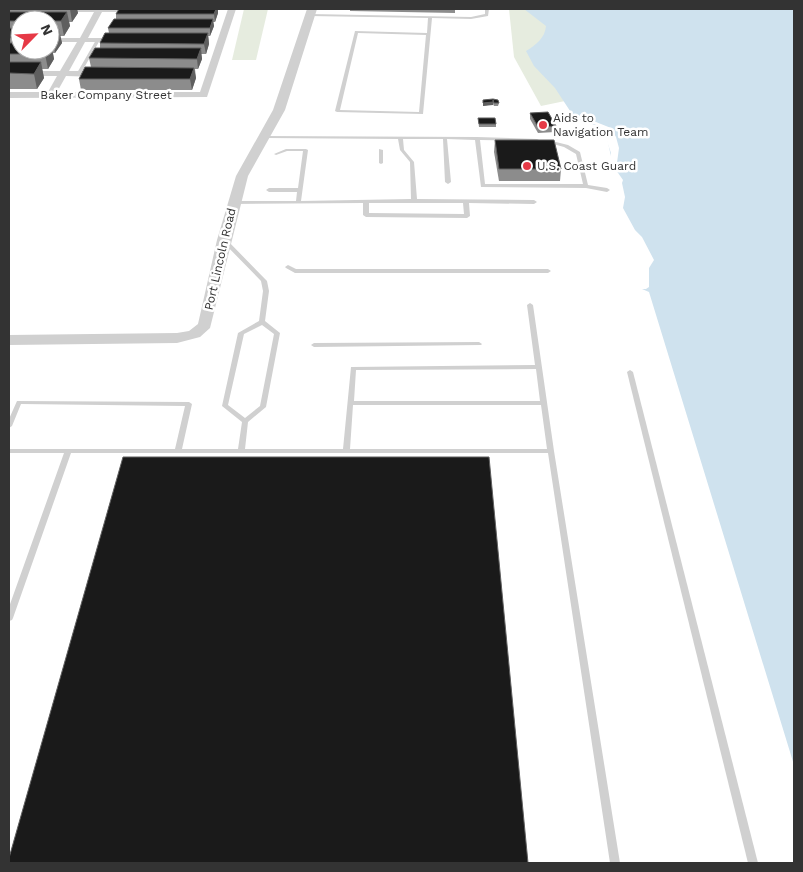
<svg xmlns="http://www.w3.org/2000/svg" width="803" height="872" viewBox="0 0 803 872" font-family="'Work Sans',sans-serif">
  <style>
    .green { fill: #e6ecdf }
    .water { fill: #cfe2ee }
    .pier { fill: #fff }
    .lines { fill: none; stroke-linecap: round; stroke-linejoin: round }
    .service { fill: #d0d0d0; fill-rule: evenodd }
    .minor { fill: #d0d0d0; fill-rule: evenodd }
    .tertiary { fill: #d0d0d0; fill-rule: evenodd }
    .wall { fill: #8c8c8c; fill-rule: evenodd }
    .shaded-wall { fill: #5f5f5f }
    .building { fill: #1a1a1a; stroke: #5f5f5f }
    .poi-dot { fill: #e63946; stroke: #fff; stroke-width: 2 }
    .labels { text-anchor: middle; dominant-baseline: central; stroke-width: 5; stroke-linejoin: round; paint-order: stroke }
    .far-street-label { font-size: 12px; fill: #333; stroke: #fff }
    .far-poi-label { font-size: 12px; fill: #333; stroke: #fff; text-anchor: start }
  </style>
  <rect width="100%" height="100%" fill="#fff"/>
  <g class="green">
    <polygon points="244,9 268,9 256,60 232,60"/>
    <polygon points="509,9 550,9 611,128 581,116 574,117 565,101 541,106 514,57"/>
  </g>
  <path class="water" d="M524,9H794V765L649,292L642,289L645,261L626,225L605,129L574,117L555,88L534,66L526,51C536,45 545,38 546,26Z"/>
  <polygon class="pier" points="581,116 611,128 616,137 619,148 616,170 623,180 622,183 625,197 623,208 635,230 642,237 654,260 649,268 649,287 646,289 642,289 639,282 639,274 642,262 619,215 610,159 611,153 603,130 599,126 574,117"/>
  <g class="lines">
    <g class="service">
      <path d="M485,9H489L488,16L471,19L432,18L423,114L337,112L335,111L355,31L427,33L428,18L310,16H309V14L471,17L485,14ZM358,33L426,35L419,112L340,110Z"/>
      <polygon points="98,39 100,40 81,73 77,74 77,73 96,40"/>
      <path d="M263,136L477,137L537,139L539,140V141L480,140L485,184H583L576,154L564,147L546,142V141L548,140L568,145L580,152L588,185L607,188L610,190L607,192L586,188L481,187L475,140L447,139L451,182L448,184L445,182L443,139H403L404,150L414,162L417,199L534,200L537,202L534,204L469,203L470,216L467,218L366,217L363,215V203L232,204V202L234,201H296L297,192H269L266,190L269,188H298L303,151H287L276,155L274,154L286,149H306L308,150L301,201L411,199L410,162L400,150L398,139L265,138L263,137ZM369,203H463L464,214L369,213Z"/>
      <polygon points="379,149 383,150 383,163 381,164 379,163"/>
      <path d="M224,238L226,239L267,281L269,291L265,321L280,333L266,407L248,422L245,449H343L351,367L535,365L527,305L530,303L533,305L554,451L620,863H610L548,453H71L13,618L12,620L9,621V607L64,453H9V449H175L185,406L21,404L12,426L9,428V419L17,401L189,402L192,404L182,449H238L242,422L222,406L238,333L259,321L263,291L261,281L222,241L221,240ZM262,325L274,334L260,406L245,418L228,405L244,334ZM536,369L540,401H354L356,370ZM353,405H541L547,449H350Z"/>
      <polygon points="288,265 296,269 548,269 551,271 548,273 295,273 286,268 285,267"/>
      <polygon points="479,342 482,344 481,345 314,347 311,345 314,343"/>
      <polygon points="630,370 633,372 758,863 748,863 627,372"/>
    </g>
    <polygon class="minor" points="57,9 140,10 136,12 102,12 88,38 119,38 123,40 119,42 85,42 69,71 100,71 104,74 100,77 66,76 57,92 200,92 228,9 236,9 207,97 9,98 9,92 48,92 57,76 9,76 9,71 60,71 77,42 50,42 50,38 80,38 94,12 57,12"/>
    <polygon class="tertiary" points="307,9 317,9 285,110 248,176 210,328 200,337 177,343 9,345 9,335 177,333 189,331 198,324 217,240 236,176 273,110"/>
  </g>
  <g class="wall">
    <path d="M9,9H77L78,13L72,22H69L70,26L64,36H60L62,43L55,53H53L54,59L48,69H42L44,78L37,89H9ZM20,20H50V50H20Z"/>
    <polygon points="350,9 455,9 455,13 350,11"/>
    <polygon points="218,13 215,22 213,22 214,26 210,36 208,36 209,44 206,54 201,54 202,59 198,69 195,69 196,78 192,90 81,90 79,79 91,67 89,58 100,48 100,43 109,33 108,28 116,19 116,14"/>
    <polygon points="483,100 499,103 498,106 494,106 493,104 483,106"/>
    <polygon points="530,113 556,126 555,132 538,133 530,119"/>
    <polygon points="478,118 496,124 496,127 479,127"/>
    <polygon points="495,140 561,169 560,181 499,181 494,152"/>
  </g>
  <g class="shaded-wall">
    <polygon points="70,9 77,9 78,13 72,22"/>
    <polygon points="216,9 218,9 218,13 215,22 214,14"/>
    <polygon points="67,12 70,26 64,36 61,21"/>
    <polygon points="213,19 214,26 210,36 210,28"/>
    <polygon points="59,29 62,43 55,53 53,38"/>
    <polygon points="208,33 209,44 206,54 204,44"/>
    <polygon points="51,44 54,59 48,69 45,54 47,50 50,50 50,45"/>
    <polygon points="201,48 202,59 198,69 197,59"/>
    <polygon points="41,62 44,78 37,89 34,74"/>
    <polygon points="194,68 196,78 192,90 190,79"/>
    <polygon points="493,102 493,105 483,106 483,103"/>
  </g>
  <g class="building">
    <polygon points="119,9 216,9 214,14 116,14"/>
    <polygon points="9,12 67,12 61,21 50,21 50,20 20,20 20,21 9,21"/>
    <polygon points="114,19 213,19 210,28 108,28"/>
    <polygon points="9,28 20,29 20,38 9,38"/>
    <polygon points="50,29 59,29 53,38 50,38"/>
    <polygon points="105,33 208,33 204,44 100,43"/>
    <polygon points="9,43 20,43 20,50 47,50 45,54 9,54"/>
    <polygon points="95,48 201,48 197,59 89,58"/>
    <polygon points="9,62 41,62 34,74 9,73"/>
    <polygon points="85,67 194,68 190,79 79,79"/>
    <polygon points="493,99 498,100 499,103 494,103 493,100 493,102 483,103 483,100"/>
    <polygon points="548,112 556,126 538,127 530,113"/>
    <polygon points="478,118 495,118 496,124 479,124"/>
    <polygon points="495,140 554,140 561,169 499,169"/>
    <polygon points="123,457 489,457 528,863 9,863 9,858"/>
  </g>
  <g class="poi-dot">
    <circle cx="543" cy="125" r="5"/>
    <circle cx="527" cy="166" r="5"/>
  </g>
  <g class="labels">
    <g class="far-street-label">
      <text x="106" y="95">Baker Company Street</text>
      <text transform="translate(220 259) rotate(-77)">Port Lincoln Road</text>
    </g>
    <g class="far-poi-label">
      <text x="553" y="118">Aids to<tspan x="553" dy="14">Navigation Team</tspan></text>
      <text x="537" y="166">U.S. Coast Guard</text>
    </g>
  </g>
  <rect width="803" height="872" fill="none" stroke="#333333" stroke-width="20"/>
  <g transform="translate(35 35) rotate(66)"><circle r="24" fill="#ffffff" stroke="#adadad"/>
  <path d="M0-4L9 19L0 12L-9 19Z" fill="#e63946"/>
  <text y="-8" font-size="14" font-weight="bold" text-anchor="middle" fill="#333333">N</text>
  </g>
</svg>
